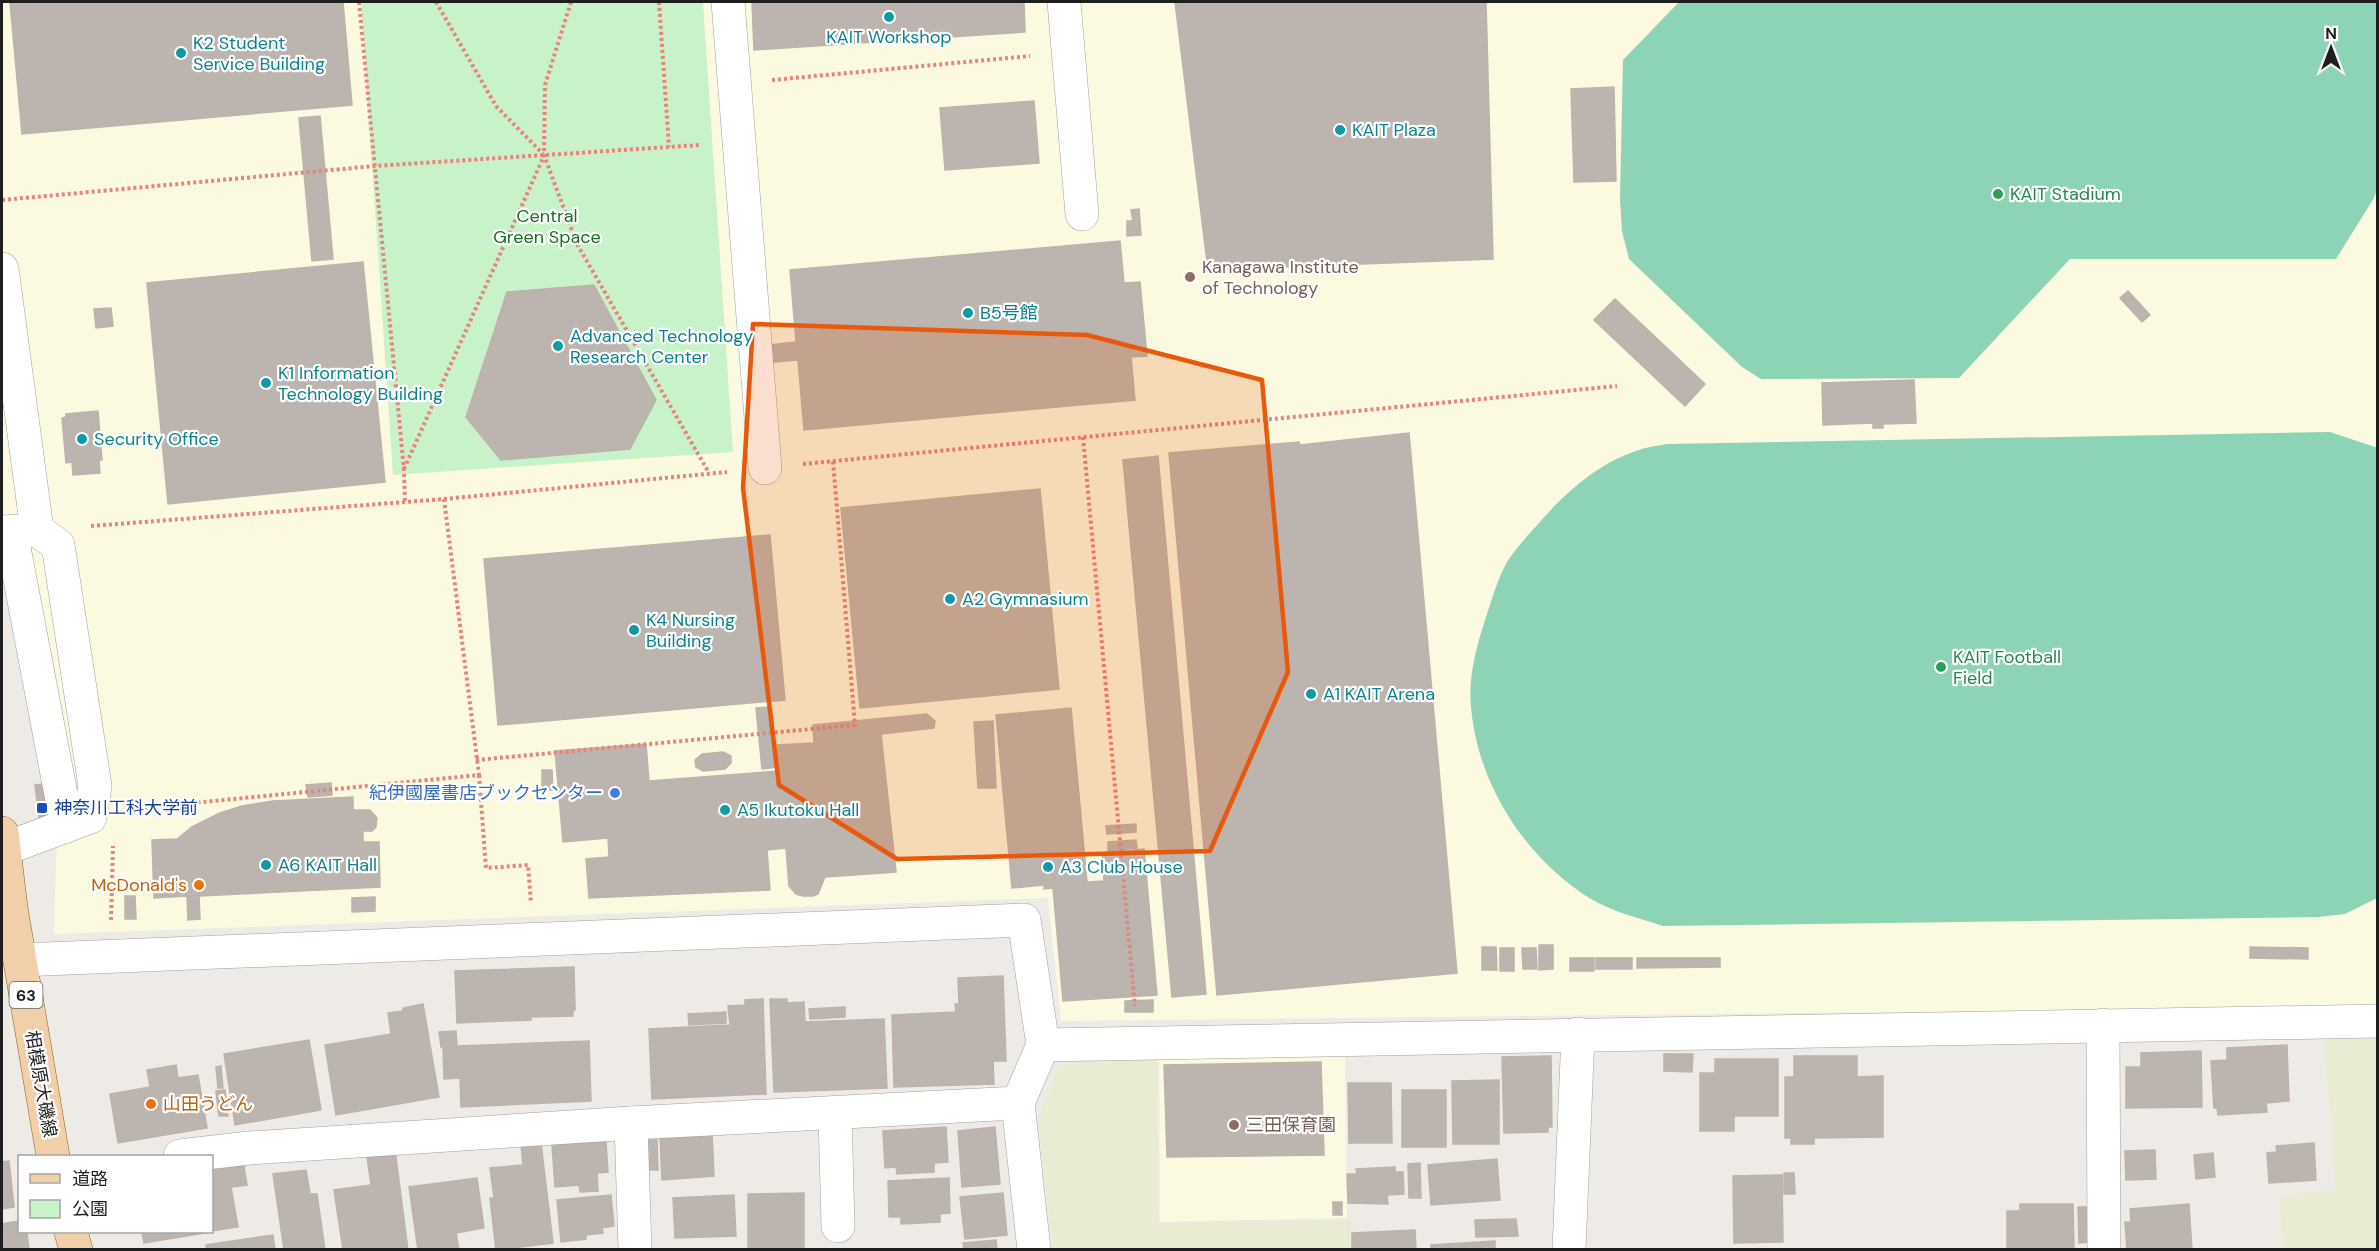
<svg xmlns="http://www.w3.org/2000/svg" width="2379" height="1251" viewBox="0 0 2379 1251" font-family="'DM Sans','Noto Sans JP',sans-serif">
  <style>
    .education { fill: #fbfae1 }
    .farmland { fill: #e9ebd3 }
    .park { fill: #c8f3ca }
    .pitch { fill: #8dd4b6 }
    .building { fill: #bbb4af; stroke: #beb2aa; stroke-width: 1.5 }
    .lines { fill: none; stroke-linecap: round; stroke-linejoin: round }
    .minor-casing { stroke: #9f9f9f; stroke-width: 34 }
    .major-casing { stroke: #875d11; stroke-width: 34 }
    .path { stroke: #e9837b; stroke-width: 4; stroke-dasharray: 3 3; stroke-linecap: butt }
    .minor { stroke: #fff; stroke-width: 33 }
    .major { stroke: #f1cfa8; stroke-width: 33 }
    .marked { fill: #e8590c; fill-opacity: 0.2; stroke: #e8590c; stroke-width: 4.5; stroke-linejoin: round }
    .culture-dot { fill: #0f9aa8; stroke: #fff; stroke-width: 2 }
    .leisure-dot { fill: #2e9e5b; stroke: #fff; stroke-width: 2 }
    .education-dot { fill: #8d6e63; stroke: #fff; stroke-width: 2 }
    .shop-dot { fill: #3f7fe0; stroke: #fff; stroke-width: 2 }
    .transit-dot { fill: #1a4fb4; stroke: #fff; stroke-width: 2 }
    .food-dot { fill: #e8710a; stroke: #fff; stroke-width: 2 }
    .labels { text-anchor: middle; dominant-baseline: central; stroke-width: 4.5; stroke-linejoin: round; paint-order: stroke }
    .shield { fill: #fff; stroke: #626262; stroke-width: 1.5 }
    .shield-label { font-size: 16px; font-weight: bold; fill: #1e1e1e }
    .culture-label { font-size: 18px; fill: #0d838f; stroke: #fff; text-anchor: start }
    .leisure-label { font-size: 18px; fill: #27864d; stroke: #fff; text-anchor: start }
    .park-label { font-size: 18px; fill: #18701d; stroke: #fff }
    .education-label { font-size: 18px; fill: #785e54; stroke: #fff; text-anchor: start }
    .shop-label { font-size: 18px; fill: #366cbe; stroke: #fff; text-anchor: end }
    .transit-label { font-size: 18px; fill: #164399; stroke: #fff; text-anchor: start }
    .food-label { font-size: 18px; fill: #c56008; stroke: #fff; text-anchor: end }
    .street-label { font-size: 18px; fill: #1e1e1e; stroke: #fff }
  </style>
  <rect width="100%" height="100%" fill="#eeebe6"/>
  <g class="education">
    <polygon points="2,2 2377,2 2377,1007 1061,1021 1048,898 54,934 57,827 2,553"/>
    <polygon points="1345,1055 1347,1218 1160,1222 1159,1058"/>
  </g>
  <g class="farmland">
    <polygon points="2324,1037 2377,1037 2377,1249 2283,1249 2279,1196 2336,1190"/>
    <polygon points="1157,1058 1158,1223 1351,1220 1350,1249 1053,1249 1038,1118 1056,1073 1073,1059"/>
  </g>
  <polygon class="park" points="361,2 703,2 733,452 393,475"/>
  <g class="pitch">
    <polygon points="1679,2 2377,2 2377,189 2374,198 2336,259 2070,259 1959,378 1761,379 1742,367 1629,259 1622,231 1620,199 1623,60"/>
    <path d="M2330,432L2378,448L2377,898L2345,914L2318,917L1663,926C1639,918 1613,912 1591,899C1525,858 1477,784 1471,706C1468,676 1477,645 1486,617C1492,599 1498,578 1507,562C1516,548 1528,535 1539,523C1565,493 1597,464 1636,451C1646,447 1657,446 1667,444Z"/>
  </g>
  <g class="building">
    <polygon points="10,2 343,2 352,105 22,134"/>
    <polygon points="752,2 1024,2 1025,32 754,50"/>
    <polygon points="1175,2 1486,2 1493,259 1208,270"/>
    <polygon points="1614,87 1616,181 1574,182 1571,89"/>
    <polygon points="1034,101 1039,163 945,170 940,108"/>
    <polygon points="320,116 333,259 312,261 299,118"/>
    <polygon points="1139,209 1141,235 1127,236 1127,221 1133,221 1131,210"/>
    <polygon points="1120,241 1124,283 1140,282 1147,356 1131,357 1135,400 804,430 798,360 761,363 760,346 796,342 790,270"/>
    <polygon points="363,262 385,482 168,504 147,283"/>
    <polygon points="594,285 656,400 630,449 501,460 466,417 507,292"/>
    <polygon points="2128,291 2150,315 2142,322 2120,298"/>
    <polygon points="1615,299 1705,384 1685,406 1594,320"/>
    <polygon points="111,308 113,326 96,328 94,309"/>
    <polygon points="1914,380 1916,423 1883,424 1883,428 1873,428 1873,423 1823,425 1822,383"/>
    <polygon points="98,411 102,460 99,460 100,473 73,475 72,462 66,463 62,418 66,417 66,414"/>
    <polygon points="1409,433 1457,973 1217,995 1169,453 1299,442 1300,445"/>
    <polygon points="1158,456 1206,994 1172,997 1123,460"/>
    <polygon points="1040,489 1059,689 860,708 841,508"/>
    <polygon points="770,535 785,700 498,725 484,559"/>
    <polygon points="771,707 777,767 762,769 756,708"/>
    <polygon points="1071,708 1087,882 1104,881 1102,853 1144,849 1157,995 1063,1001 1053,888 1044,889 1044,885 1012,888 996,715"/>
    <polygon points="927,714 935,721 934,728 881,734 896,872 825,877 818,894 813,896 803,896 796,894 789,886 786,848 767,850 770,890 589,898 586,859 609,857 608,838 563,842 555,751 646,744 649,781 780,771 777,745 814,743 813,725"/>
    <polygon points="993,721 996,788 978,788 974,722"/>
    <polygon points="723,752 731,756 731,763 725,769 703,771 696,767 695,760 702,754"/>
    <polygon points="542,770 552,770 553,790 542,790"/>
    <polygon points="331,783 332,795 308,797 306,785"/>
    <polygon points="45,784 51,824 40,825 35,785"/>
    <polygon points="353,797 353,810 370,810 377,818 376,827 372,831 363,831 363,842 379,842 380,887 199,896 200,919 188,920 187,896 154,898 152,840 177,839 192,827 220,813 242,806 273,801"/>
    <polygon points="1136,824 1136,832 1107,834 1106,826"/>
    <polygon points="1136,840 1137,848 1108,851 1108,842"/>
    <polygon points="125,896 135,896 136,919 125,919"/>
    <polygon points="375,897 375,911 352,912 352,898"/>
    <polygon points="1539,945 1553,945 1553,969 1539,970"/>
    <polygon points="1482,947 1496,947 1497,970 1482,970"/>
    <polygon points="2250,947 2308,948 2308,959 2250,958"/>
    <rect x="1500" y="948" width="14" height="23"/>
    <polygon points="1522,948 1536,948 1537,969 1523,969"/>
    <rect x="1570" y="958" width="24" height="13"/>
    <rect x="1596" y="958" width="36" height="11"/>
    <polygon points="1637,958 1720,958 1720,967 1637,968"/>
    <polygon points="574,967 575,1010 573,1009 573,1016 530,1017 531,1020 457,1023 455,971"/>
    <polygon points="1003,976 1006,1061 993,1061 994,1084 894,1087 892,1015 956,1012 955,1004 959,1004 958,978"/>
    <polygon points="763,999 766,1094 652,1099 649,1029 730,1025 728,1006 745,1005 745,1000"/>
    <polygon points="770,999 787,999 787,1003 804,1002 805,1022 884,1019 887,1088 774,1092"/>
    <polygon points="1153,1000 1153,1012 1125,1012 1125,1001"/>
    <polygon points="423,1004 439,1097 336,1115 325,1045 391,1034 388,1013 403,1011 403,1008"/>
    <polygon points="845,1007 845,1017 810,1019 809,1009"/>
    <polygon points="726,1012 726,1023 689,1025 688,1014"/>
    <polygon points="456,1031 457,1046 589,1041 591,1101 461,1107 460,1078 444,1079 443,1047 441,1047 439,1032"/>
    <polygon points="309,1040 321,1110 235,1125 224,1054"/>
    <polygon points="2287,1045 2289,1101 2266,1103 2267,1112 2218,1115 2217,1108 2214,1108 2211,1061 2227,1060 2227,1048"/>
    <polygon points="2201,1051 2202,1107 2126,1108 2126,1067 2141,1067 2141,1053"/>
    <polygon points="1664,1054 1693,1054 1692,1072 1664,1071"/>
    <polygon points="1551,1056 1552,1127 1548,1127 1548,1132 1504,1133 1502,1057"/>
    <polygon points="1794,1056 1857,1056 1857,1077 1883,1076 1883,1137 1814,1138 1814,1144 1791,1144 1791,1138 1785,1138 1785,1077 1794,1077"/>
    <polygon points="1715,1059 1778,1059 1778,1116 1734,1116 1734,1131 1700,1131 1700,1073 1715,1073"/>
    <polygon points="1321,1062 1324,1155 1167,1157 1164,1065"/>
    <polygon points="176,1065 178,1078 198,1075 207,1128 118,1143 110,1094 150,1087 147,1070"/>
    <polygon points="221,1066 223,1088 218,1088 216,1067"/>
    <polygon points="1499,1080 1499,1144 1453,1144 1452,1081"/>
    <polygon points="1348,1083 1391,1083 1392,1143 1349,1143"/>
    <polygon points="225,1090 228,1116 219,1116 216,1091"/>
    <rect x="1402" y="1090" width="44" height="57"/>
    <polygon points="946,1127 948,1162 934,1163 934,1172 897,1174 896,1167 885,1168 883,1131"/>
    <polygon points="995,1127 1000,1184 962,1187 958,1131"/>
    <polygon points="712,1133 714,1176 662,1180 660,1136"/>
    <polygon points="643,1140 657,1140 658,1170 643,1170"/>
    <polygon points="606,1142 608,1172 597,1173 598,1191 580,1192 579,1185 555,1187 552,1145"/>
    <polygon points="541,1143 553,1243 496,1250 490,1198 494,1198 490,1168 523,1165 521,1145"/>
    <polygon points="2314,1143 2316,1180 2269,1183 2267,1153 2277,1152 2276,1146"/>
    <polygon points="366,1150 395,1150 408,1250 343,1250 334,1190 371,1185"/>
    <polygon points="2155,1150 2156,1179 2126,1180 2125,1151"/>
    <polygon points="2213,1153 2215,1177 2196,1179 2194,1155"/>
    <polygon points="1497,1159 1500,1200 1431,1205 1428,1165"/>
    <polygon points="243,1160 247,1185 231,1187 238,1227 212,1231 212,1165"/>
    <polygon points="9,1161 14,1207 2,1209 2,1162"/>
    <polygon points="1420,1163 1421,1198 1409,1198 1408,1164"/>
    <polygon points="1395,1167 1395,1172 1403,1172 1404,1194 1387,1195 1388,1204 1348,1203 1347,1174 1357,1174 1356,1169"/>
    <polygon points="306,1170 310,1194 317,1194 325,1250 284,1250 273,1174"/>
    <polygon points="1784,1173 1794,1173 1795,1194 1784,1194"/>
    <polygon points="1782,1175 1783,1242 1734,1243 1733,1176"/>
    <polygon points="477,1178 484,1228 456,1233 459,1250 418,1250 409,1187"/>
    <polygon points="949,1178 950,1213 940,1214 940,1222 901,1224 901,1217 889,1217 888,1181"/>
    <polygon points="804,1193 804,1250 748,1250 748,1194"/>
    <polygon points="1003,1193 1007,1235 965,1239 960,1197"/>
    <polygon points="611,1195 614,1226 602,1228 603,1233 586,1235 586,1239 561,1242 557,1200"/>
    <polygon points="734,1195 736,1236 675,1238 673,1198"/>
    <rect x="1333" y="1202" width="9" height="13"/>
    <polygon points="2020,1204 2073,1204 2074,1250 2007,1250 2007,1211 2020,1211"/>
    <polygon points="2189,1204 2192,1250 2127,1250 2125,1222 2131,1222 2130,1209"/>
    <polygon points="2078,1207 2090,1207 2092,1242 2079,1243"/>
    <polygon points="1516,1219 1518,1236 1476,1237 1475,1220"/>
    <polygon points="20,1221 20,1232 27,1232 29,1250 2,1250 2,1224"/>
    <polygon points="1415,1230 1416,1250 1352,1250 1352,1233"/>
    <polygon points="142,1232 211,1232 144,1243"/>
    <polygon points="273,1235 275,1250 207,1250 206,1245"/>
    <polygon points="996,1240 997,1250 964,1250 963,1243"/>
    <polygon points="1495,1241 1495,1250 1431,1250 1431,1245"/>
  </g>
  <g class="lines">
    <g class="minor-casing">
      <g id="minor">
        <polyline points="728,2 765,468"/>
        <polyline points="1064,2 1082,214"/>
        <polyline points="2,269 37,530"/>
        <polyline points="2,532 37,530 58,545 95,786 90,817 4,849"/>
        <polyline points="11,532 67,826"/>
        <polyline points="20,960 1024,920 1043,1045 1018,1103 1034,1250"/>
        <polyline points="2103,1025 2104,1250"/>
        <polyline points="1043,1045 2378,1021"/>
        <polyline points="835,1114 838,1226"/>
        <polyline points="631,1123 635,1250"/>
        <polyline points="180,1156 249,1148 631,1123 1018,1103"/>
        <polyline points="1569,1250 1578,1034"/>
      </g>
    </g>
    <g class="major-casing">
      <g id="major">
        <polyline points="2,833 11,908 53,1156"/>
        <polyline points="71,1232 76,1250"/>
      </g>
    </g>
    <g class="path">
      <polyline points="359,2 404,470 405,502"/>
      <polyline points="436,2 496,106 543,154"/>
      <polyline points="571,2 545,85 544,155 577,244 709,473"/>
      <polyline points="659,2 669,147"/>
      <polyline points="772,80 1030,56"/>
      <polyline points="2,200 375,166 700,145"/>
      <polyline points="1083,437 1135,1006"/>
      <polyline points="803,464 1617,386"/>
      <polyline points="404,469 544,156"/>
      <polyline points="444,499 727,472"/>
      <polyline points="91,526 444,499 479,775 131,809"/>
      <polyline points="476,760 855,725 833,461"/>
      <polyline points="479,775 486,868 528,865 531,903"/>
      <polyline points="111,920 113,846"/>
    </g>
    <use href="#minor" class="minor"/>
    <use href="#major" class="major"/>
  </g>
  <path class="marked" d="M753,324L1087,335L1262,380L1288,672L1210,851L897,859L779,785L743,488Z"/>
  <g class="culture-dot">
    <circle cx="889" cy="17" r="6"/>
    <circle cx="181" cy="53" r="6"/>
    <circle cx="1340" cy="130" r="6"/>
    <circle cx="968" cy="313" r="6"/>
    <circle cx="558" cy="346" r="6"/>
    <circle cx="266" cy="383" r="6"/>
    <circle cx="82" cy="439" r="6"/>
    <circle cx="950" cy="599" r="6"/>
    <circle cx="634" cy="630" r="6"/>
    <circle cx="1311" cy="694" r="6"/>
    <circle cx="725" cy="810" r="6"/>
    <circle cx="266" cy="865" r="6"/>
    <circle cx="1048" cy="867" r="6"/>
  </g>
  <g class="leisure-dot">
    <circle cx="1998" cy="194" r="6"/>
    <circle cx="1941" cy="667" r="6"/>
  </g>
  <g class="education-dot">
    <circle cx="1190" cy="277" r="6"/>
    <circle cx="1234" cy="1125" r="6"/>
  </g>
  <circle class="shop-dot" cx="615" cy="793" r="6"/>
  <rect class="transit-dot" x="36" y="802" width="12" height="12" rx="3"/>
  <g class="food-dot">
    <circle cx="199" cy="885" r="6"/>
    <circle cx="151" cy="1104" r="6"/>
  </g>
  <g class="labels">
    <rect class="shield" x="9.5" y="982" width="33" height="26" rx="4.5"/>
    <g class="shield-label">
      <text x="26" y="995">63</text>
    </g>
    <g class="culture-label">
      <text x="889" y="37" text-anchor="middle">KAIT Workshop</text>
      <text x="193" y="43">K2 Student<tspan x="193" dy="21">Service Building</tspan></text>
      <text x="1352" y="130">KAIT Plaza</text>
      <text x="980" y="313">B5号館</text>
      <text x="570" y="336">Advanced Technology<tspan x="570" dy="21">Research Center</tspan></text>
      <text x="278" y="373">K1 Information<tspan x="278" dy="21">Technology Building</tspan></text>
      <text x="94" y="439">Security Office</text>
      <text x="962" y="599">A2 Gymnasium</text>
      <text x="646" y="620">K4 Nursing<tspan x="646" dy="21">Building</tspan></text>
      <text x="1323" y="694">A1 KAIT Arena</text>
      <text x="737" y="810">A5 Ikutoku Hall</text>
      <text x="278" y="865">A6 KAIT Hall</text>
      <text x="1060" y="867">A3 Club House</text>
    </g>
    <g class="leisure-label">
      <text x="2010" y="194">KAIT Stadium</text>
      <text x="1953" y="657">KAIT Football<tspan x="1953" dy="21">Field</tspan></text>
    </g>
    <g class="park-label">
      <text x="547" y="216">Central<tspan x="547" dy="21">Green Space</tspan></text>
    </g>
    <g class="education-label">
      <text x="1202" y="267">Kanagawa Institute<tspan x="1202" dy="21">of Technology</tspan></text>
      <text x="1246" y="1125">三田保育園</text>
    </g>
    <g class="shop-label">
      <text x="603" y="793">紀伊國屋書店ブックセンター</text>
    </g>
    <g class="transit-label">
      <text x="54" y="808">神奈川工科大学前</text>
    </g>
    <g class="food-label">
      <text x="187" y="885">McDonald's</text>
      <text x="163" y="1104" text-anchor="start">山田うどん</text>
    </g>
    <g class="street-label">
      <text transform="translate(41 1084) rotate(80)">相模原大磯線</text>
    </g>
  </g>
  <rect width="2379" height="1251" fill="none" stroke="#1e1e1e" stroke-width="6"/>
  <rect x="18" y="1155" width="195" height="78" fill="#ffffff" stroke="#a5a5a5" stroke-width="1.5"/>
  <rect x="30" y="1174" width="30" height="9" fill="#f1cfa8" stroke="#a5a5a5" stroke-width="1.5"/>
  <text x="72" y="1185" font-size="18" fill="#1e1e1e">道路</text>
  <rect x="30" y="1200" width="30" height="18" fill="#c8f3ca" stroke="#a5a5a5" stroke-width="1.5"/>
  <text x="72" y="1215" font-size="18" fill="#1e1e1e">公園</text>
  <g transform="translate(2331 48)" stroke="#ffffff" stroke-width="4.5" paint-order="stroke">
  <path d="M0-4.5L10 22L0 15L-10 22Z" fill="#1e1e1e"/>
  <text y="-9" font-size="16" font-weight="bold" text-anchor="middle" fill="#1e1e1e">N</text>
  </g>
</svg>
